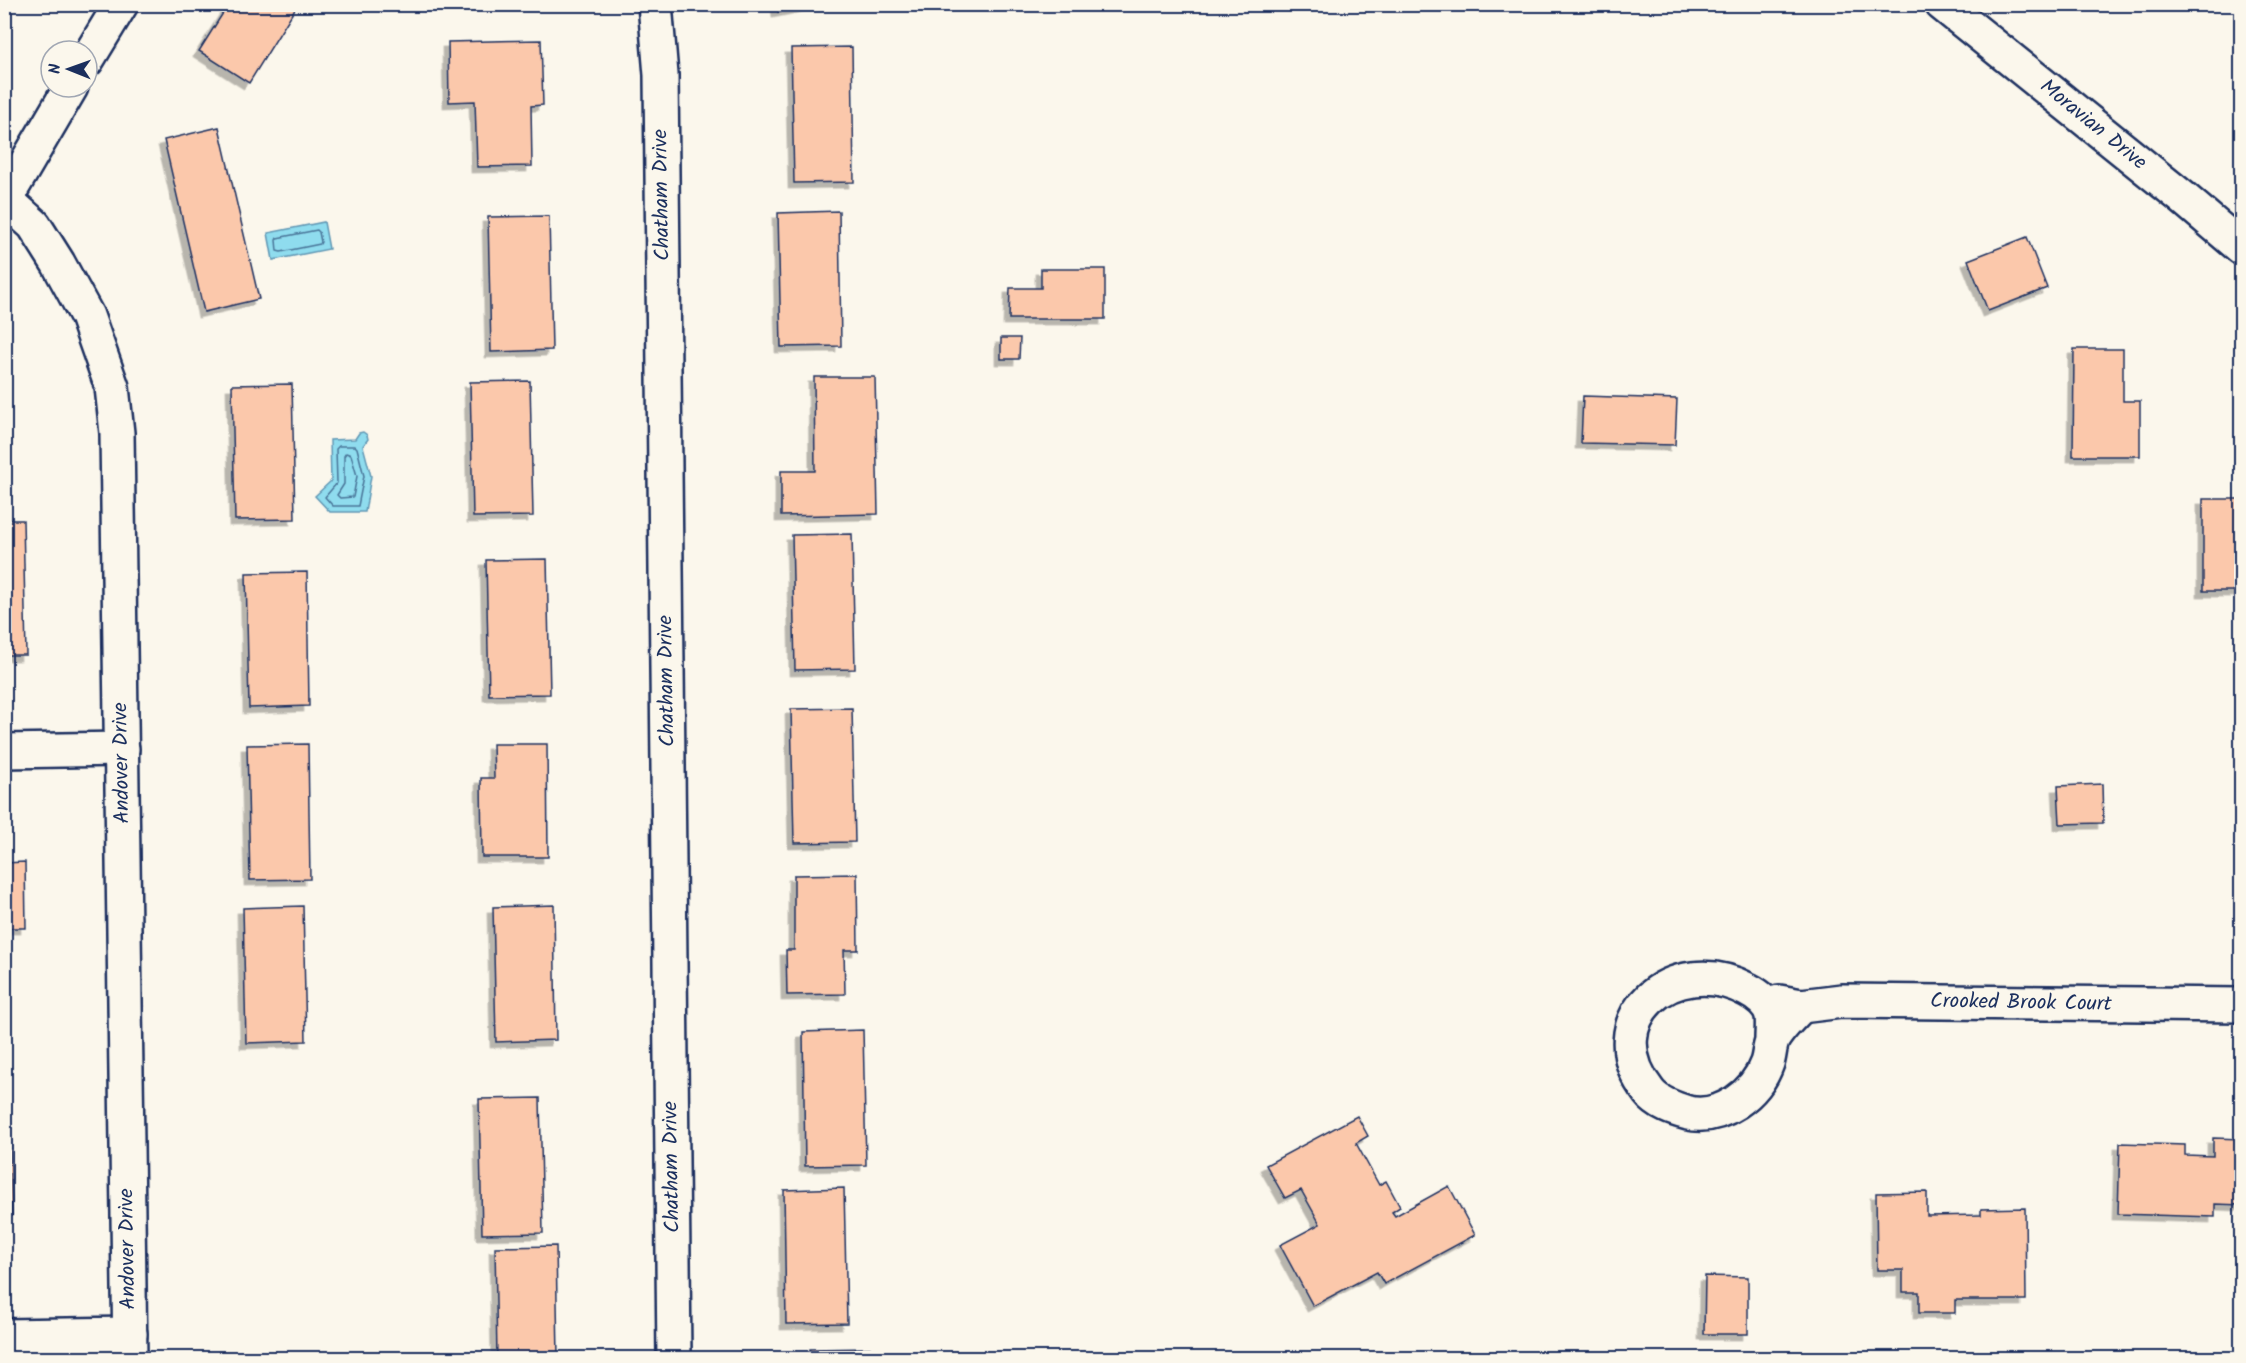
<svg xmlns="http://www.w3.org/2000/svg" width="2246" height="1363" viewBox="0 0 2246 1363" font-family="Kalam,sans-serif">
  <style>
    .water { fill: #8fdcee; stroke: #6197b4; stroke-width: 1.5 }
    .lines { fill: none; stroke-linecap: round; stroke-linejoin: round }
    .shore { stroke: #497498; stroke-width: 1.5 }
    .building { fill: #fbc8ab; stroke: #1b2f5e; stroke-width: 1.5; filter: url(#shadow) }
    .minor-casing { stroke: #1b2f5e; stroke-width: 38 }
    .minor { stroke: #fbf7ec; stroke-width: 33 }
    .labels { text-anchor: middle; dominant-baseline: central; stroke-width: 4.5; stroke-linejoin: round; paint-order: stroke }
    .street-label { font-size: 21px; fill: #1b2f5e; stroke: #fbf7ec }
  </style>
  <defs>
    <filter id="shadow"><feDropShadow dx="-5.5" dy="5.5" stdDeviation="0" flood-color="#0004"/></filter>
  </defs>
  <rect width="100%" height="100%" fill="#fbf7ec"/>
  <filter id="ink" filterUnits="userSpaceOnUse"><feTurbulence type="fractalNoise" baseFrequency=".0167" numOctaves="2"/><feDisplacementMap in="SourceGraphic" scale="12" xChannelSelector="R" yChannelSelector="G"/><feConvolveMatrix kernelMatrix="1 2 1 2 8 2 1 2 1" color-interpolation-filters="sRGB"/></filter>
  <g filter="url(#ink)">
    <g class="water">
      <polygon points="324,222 329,249 273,260 268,233"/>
      <polygon points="363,432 367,435 368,439 363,446 371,476 365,512 330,512 315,496 331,481 330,440 355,439 359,433"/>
    </g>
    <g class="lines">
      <g class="shore">
        <polygon points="317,230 319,232 321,242 320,244 281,252 277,251 276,240 277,238"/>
        <polygon points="339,446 355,446 357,448 364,476 358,506 333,506 325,497 337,483 336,449"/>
        <polygon points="346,453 351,455 357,476 353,497 340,498 337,495 344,484 344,456"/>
      </g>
    </g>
    <g class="building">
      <polygon points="237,4 298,4 249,83 199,51 228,5 234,9"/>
      <polygon points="777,4 817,4 778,12"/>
      <polygon points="541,40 543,105 531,106 532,166 477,167 475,101 449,102 448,42"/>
      <polygon points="852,47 854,182 794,183 791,48"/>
      <polygon points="219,127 259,299 204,312 164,140"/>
      <polygon points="839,211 841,346 781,347 778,213"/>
      <polygon points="549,216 552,350 491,352 488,217"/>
      <polygon points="2027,237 2047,288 1988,311 1968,260"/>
      <polygon points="1041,269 1105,269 1105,319 1009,319 1010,288 1041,288"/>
      <polygon points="1001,338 1020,338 1019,359 1001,359"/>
      <polygon points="2074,349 2123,349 2123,401 2140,401 2140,456 2073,456"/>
      <polygon points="814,377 875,377 878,514 781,516 781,471 815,471"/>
      <polygon points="530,381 533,516 473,517 470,382"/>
      <polygon points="292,384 295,519 235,520 232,385"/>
      <polygon points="1583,396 1677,399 1675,445 1581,443"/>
      <rect x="2203" y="499" width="39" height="92"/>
      <polygon points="4,520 23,520 26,655 4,655"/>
      <polygon points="852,534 855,669 795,670 792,535"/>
      <polygon points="547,559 550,694 489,695 486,560"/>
      <polygon points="307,572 309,706 249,708 246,573"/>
      <polygon points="852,708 855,842 794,843 791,709"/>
      <polygon points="308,744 310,879 250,880 247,745"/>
      <polygon points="493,744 547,744 548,857 482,857 481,778 494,778"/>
      <polygon points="2102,784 2103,823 2060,824 2058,786"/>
      <polygon points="25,862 26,928 7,928 9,995 4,995 4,863"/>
      <polygon points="857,874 858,950 844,950 845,994 787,995 786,950 794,950 794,875"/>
      <polygon points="554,905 556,1040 496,1042 493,907"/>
      <polygon points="303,906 306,1041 246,1043 243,908"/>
      <polygon points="863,1030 866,1165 805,1166 803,1032"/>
      <polygon points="4,1082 9,1082 12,1216 4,1217"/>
      <polygon points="540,1098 543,1233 482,1234 479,1099"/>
      <polygon points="1357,1116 1368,1136 1356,1143 1379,1185 1386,1181 1400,1207 1392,1212 1395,1216 1449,1186 1475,1235 1384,1284 1377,1272 1313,1306 1280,1245 1320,1224 1301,1190 1285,1198 1266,1165"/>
      <polygon points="2213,1138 2242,1139 2242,1205 2215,1204 2215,1217 2118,1214 2120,1143 2185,1145 2185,1155 2213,1156"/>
      <polygon points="844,1188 847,1323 786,1324 784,1190"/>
      <polygon points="1927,1192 1927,1216 1981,1215 1981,1209 2025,1208 2026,1300 1955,1300 1955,1313 1919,1313 1919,1292 1903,1292 1903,1270 1877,1270 1876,1193"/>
      <polygon points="556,1246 558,1358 497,1358 495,1247"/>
      <polygon points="1705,1276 1748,1277 1748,1334 1704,1334"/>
      <polygon points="870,1348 870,1358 810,1358 810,1349"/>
    </g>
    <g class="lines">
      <g class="minor-casing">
        <g id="minor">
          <polyline points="655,4 661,75 674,1358"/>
          <polyline points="1942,4 2182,197 2242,248"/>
          <polyline points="87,60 121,4"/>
          <polyline points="4,198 34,225 58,263 87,316 112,387 117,433 130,1358"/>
          <polyline points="6,198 71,87"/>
          <polyline points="4,751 122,749"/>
          <polyline points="1779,1002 1801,1006 1842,1001 2242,1005"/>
          <path d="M1772,1039C1772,1032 1773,1023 1772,1016C1770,1004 1758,995 1748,990C1673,950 1593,1020 1649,1092C1658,1104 1674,1109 1688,1113C1721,1120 1756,1094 1767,1063C1770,1055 1769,1045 1774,1037C1781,1026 1791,1016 1801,1006"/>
          <polyline points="4,1336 130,1334"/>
        </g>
      </g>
      <use href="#minor" class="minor"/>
    </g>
  </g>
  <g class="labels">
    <g class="street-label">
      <text transform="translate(2093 125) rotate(39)">Moravian Drive</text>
      <text transform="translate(662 195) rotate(-91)">Chatham Drive</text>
      <text transform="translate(667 681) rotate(-91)">Chatham Drive</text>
      <text transform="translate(122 763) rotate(-91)">Andover Drive</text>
      <text transform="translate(2021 1003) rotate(1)">Crooked Brook Court</text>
      <text transform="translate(672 1167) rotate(-91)">Chatham Drive</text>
      <text transform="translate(128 1249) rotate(-91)">Andover Drive</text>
    </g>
  </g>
  <rect width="2246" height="1363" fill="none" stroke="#fbf7ec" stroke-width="24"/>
  <rect x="12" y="12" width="2222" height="1339" fill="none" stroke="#1b2f5e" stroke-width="2" filter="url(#ink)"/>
  <g transform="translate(69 69) rotate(271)"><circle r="28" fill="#fbf7ec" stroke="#a1a7b3" stroke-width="1.5"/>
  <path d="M0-4.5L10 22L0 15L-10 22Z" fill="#1b2f5e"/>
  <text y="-9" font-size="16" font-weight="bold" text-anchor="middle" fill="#1b2f5e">N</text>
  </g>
</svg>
